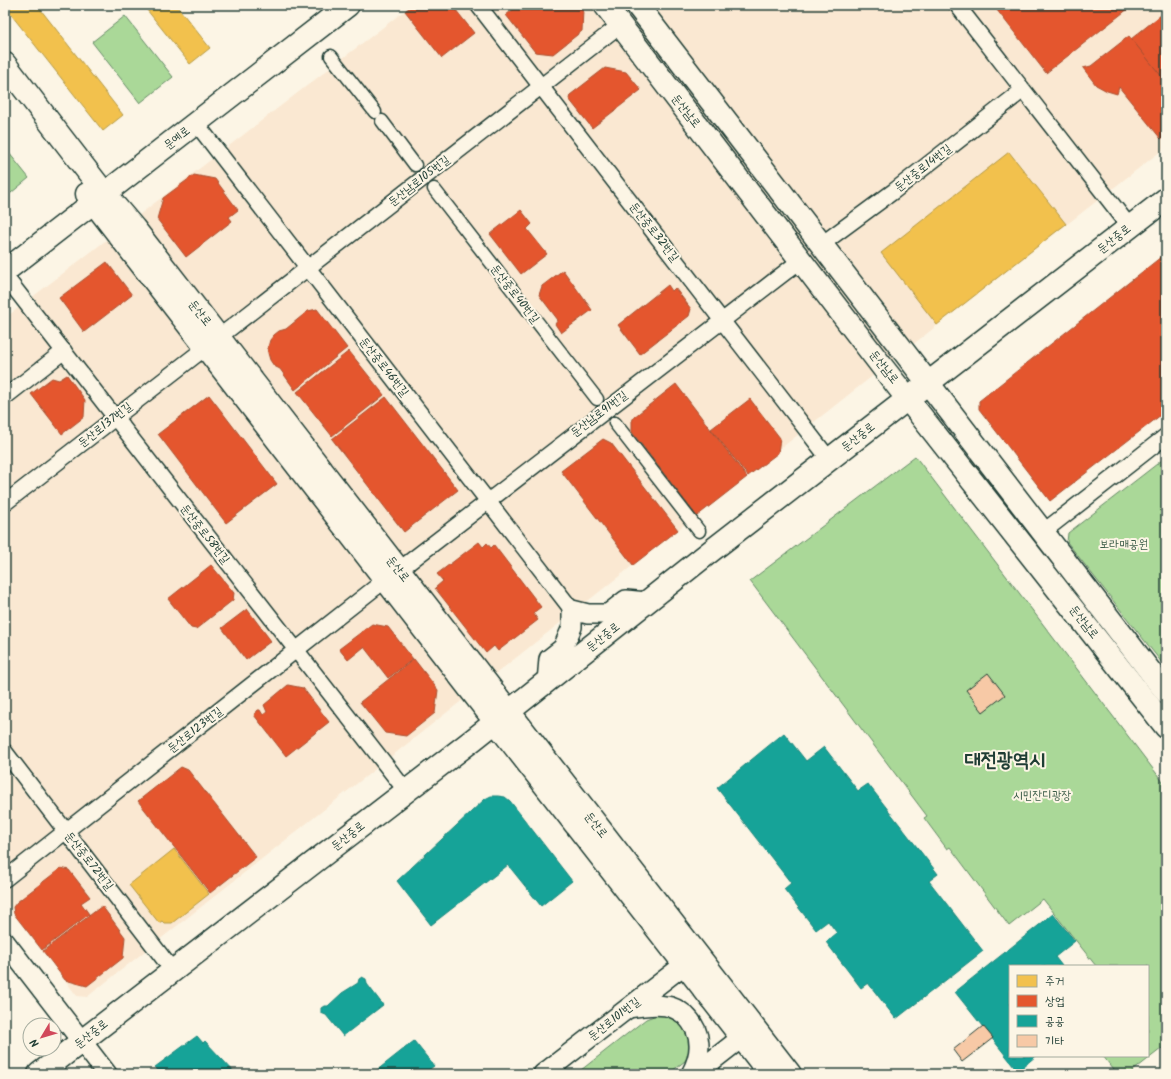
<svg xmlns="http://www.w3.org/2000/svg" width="1171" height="1079" viewBox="0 0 1171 1079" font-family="Kalam,'Poor Story',sans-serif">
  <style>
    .built { fill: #fae8d2 }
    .green { fill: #aad898; stroke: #648a66 }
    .homes { fill: #f2c14e; stroke: #b39946 }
    .shops { fill: #e4572e; stroke: #a94f30 }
    .public { fill: #17a398; stroke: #19847a }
    .building { fill: #f7c9a6; stroke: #1f3d34 }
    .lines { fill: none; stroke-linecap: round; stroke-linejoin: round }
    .pedestrian-casing { stroke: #1f3d34; stroke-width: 15 }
    .minor-casing { stroke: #1f3d34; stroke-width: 18 }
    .tertiary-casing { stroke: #1f3d34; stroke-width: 22 }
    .secondary-casing { stroke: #1f3d34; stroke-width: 25 }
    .pedestrian { stroke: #fcf5e5; stroke-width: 12 }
    .minor { stroke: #fcf5e5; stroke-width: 15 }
    .tertiary { stroke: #fcf5e5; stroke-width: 19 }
    .secondary { stroke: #fcf5e5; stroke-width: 22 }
    .labels { text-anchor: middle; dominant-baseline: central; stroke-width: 4; stroke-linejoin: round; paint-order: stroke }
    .street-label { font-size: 12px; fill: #1f3d34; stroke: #fcf5e5 }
    .park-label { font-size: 12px; fill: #3b5c48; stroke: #fcf5e5 }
    .town-label { font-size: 20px; font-weight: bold; fill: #1f3d34; stroke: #fcf5e5 }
  </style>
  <rect width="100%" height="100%" fill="#fcf5e5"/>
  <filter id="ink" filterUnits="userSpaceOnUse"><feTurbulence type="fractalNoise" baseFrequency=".025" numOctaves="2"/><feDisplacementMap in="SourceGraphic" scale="8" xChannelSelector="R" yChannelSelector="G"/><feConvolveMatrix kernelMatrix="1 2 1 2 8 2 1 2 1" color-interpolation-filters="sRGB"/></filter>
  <g filter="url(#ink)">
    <polygon class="built" points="412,5 1166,5 1166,147 852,392 87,997 77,996 5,902 5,318"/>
    <g class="green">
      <polygon points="125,16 173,77 140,103 92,42"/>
      <polygon points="5,148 29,178 5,198"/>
      <polygon points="915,456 1166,786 1166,1045 1129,1074 1117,1074 1103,1056 1148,1056 1148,966 1096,966 1043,899 1009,926 950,847 947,849 924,818 927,816 750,581"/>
      <polygon points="1166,457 1166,668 1067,542 1068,533"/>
      <polygon points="659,1014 674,1016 691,1036 689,1054 685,1061 668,1074 576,1074 646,1019"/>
    </g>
    <g class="homes">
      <polygon points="5,5 37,5 123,115 103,131 5,7"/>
      <polygon points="143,5 176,5 210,48 190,64"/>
      <polygon points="1009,152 1066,224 937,325 881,253"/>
      <polygon points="174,849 209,894 172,923 164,923 162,921 159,923 129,885"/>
    </g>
    <g class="shops">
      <polygon points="413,5 452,5 474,33 442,58 405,11"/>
      <polygon points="519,5 579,5 583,10 582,31 553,54 535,52 506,15"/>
      <polygon points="993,5 1133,5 1046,73"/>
      <polygon points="1166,11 1166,82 1131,39"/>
      <polygon points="1129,36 1166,82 1166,135 1161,139 1119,87 1117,94 1107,91 1096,85 1083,68 1091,66"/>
      <polygon points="605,68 626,72 641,90 592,128 569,99 570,95"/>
      <polygon points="194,175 215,179 238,210 229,217 232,221 186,257 157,219 163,198"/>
      <polygon points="521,210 532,224 527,229 547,254 521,274 490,234"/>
      <polygon points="1166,253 1166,411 1050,501 979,409 979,401"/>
      <polygon points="107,262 132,295 84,332 59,298"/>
      <polygon points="563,270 592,310 561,333 555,324 558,320 539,295 542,286"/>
      <polygon points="668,285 672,291 675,288 691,309 689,316 640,354 618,325"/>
      <polygon points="317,309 347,348 295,390 280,369 274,366 270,360 268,353 268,347 270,340 274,335 279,331 286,329 308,311"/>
      <polygon points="349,351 384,395 332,436 297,392"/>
      <polygon points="67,375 85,400 84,417 62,434 31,394 52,378 59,380"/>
      <polygon points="676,384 747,477 697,516 632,432 632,421 634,417"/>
      <polygon points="209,395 277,484 226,523 158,434"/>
      <polygon points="386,397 458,490 404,532 332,439"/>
      <polygon points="750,399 780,438 778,453 748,476 711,429"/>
      <polygon points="603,439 611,443 678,530 633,565 561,471"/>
      <polygon points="479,542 483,547 487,543 491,548 494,545 541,607 533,613 538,620 498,651 494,646 486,653 435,588 443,581 437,574"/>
      <polygon points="211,565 234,593 233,600 196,629 191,628 168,599"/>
      <polygon points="247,609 271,641 246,660 222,628"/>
      <polygon points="372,624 388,627 413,659 388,678 364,647 348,660 339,649"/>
      <polygon points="414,659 438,690 435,713 406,736 385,733 360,702"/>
      <polygon points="288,685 303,688 329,722 286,756 254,715 258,710 260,710 263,715 267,712 264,705"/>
      <polygon points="181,767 188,770 256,857 210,893 138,801"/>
      <polygon points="61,868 69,870 90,897 81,903 89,914 42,950 14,914 13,907 17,902"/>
      <polygon points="102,906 125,937 123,958 87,986 65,980 43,951"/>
    </g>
    <g class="public">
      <polygon points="784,733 806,761 824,747 858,791 868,784 938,874 929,881 983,951 896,1019 868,983 861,988 826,942 837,933 828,921 816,930 784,889 791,883 717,788"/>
      <polygon points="491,796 498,796 505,797 510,801 572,881 541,906 508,865 431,925 397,881 485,799"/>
      <polygon points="1053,914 1075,941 1055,957 1062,966 1010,966 1010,1056 1036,1056 1018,1071 955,992"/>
      <polygon points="362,977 366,979 367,984 383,1005 343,1036 326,1015 321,1013 321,1008 324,1006 328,1006 342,993 358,983 359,979"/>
      <polygon points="197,1036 203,1043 205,1041 236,1074 161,1074 155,1067"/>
      <polygon points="414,1041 434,1066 423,1074 378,1074 376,1071"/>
    </g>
    <g class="building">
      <polygon points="988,673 1005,695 983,712 966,690"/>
      <polygon points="983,1026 993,1038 962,1062 953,1050"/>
    </g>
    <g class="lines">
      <g class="pedestrian-casing">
        <g id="pedestrian">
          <polyline points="331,56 375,112"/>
          <polyline points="382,121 415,165"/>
          <polyline points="434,189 597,399"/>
          <polyline points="615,423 699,531"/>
        </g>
      </g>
      <g class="minor-casing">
        <g id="minor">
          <polyline points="478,5 829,459"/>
          <polyline points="957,5 1130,227"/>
          <polyline points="196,123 572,610"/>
          <polyline points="822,244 894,191 1023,90"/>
          <polyline points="5,276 406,791"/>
          <polyline points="219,337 620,25"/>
          <polyline points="5,397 64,351"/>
          <polyline points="5,503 205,348"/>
          <polyline points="1043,532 1166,436"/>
          <polyline points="399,570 801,260"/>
          <polyline points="5,752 173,971"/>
          <polyline points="5,879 385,580"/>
        </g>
      </g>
      <g class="tertiary-casing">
        <g id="tertiary">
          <polyline points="547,682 549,659 563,648 572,627 572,610 588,614 608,614 626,600 647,602"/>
          <polyline points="5,942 107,1074"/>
          <path d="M629,1008C641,1006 654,1004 666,1006C673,1007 680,1011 685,1015C703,1032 702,1054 691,1074"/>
          <polyline points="543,1074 685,964"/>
          <polyline points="695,1074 754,1028"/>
        </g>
      </g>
      <g class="secondary-casing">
        <g id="secondary">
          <polyline points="605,5 884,369 1166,727"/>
          <polyline points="637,5 1166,692"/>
          <polyline points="5,64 105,194 134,228 790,1074"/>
          <polyline points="87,194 469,688 770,1074"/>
          <polyline points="5,271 348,5"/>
          <polyline points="39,1074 474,739 711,551 1166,199"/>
        </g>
      </g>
      <use href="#pedestrian" class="pedestrian"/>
      <use href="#minor" class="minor"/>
      <use href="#tertiary" class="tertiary"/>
      <use href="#secondary" class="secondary"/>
    </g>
  </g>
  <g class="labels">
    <g class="street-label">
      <text transform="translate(686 111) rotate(52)">둔산남로</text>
      <text transform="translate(177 138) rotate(-38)">문예로</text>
      <text transform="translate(923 168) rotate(-38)">둔산중로14번길</text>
      <text transform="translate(419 181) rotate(-38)">둔산남로105번길</text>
      <text transform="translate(654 232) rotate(52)">둔산중로32번길</text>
      <text transform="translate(1114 239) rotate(-38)">둔산중로</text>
      <text transform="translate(515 294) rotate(52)">둔산중로40번길</text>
      <text transform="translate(200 313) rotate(52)">둔산로</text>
      <text transform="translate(384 367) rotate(52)">둔산중로46번길</text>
      <text transform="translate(884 367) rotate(52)">둔산남로</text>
      <text transform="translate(599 414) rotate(-37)">둔산남로91번길</text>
      <text transform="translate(105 425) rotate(-38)">둔산로137번길</text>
      <text transform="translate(858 437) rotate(-38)">둔산중로</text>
      <text transform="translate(205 534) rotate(52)">둔산중로58번길</text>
      <text transform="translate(398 569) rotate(52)">둔산로</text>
      <text transform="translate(1084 622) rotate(52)">둔산남로</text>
      <text transform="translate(603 637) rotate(-38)">둔산중로</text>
      <text transform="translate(195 730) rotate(-38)">둔산로123번길</text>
      <text transform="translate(596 825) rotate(52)">둔산로</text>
      <text transform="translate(348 836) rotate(-38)">둔산중로</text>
      <text transform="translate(89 861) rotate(52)">둔산중로72번길</text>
      <text transform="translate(614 1019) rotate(-38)">둔산로101번길</text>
      <text transform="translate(91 1034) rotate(-38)">둔산중로</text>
    </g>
    <g class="park-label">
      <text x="1124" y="544">보라매공원</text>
      <text x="1042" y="795">시민잔디광장</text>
    </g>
    <g class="town-label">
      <text x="1005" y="761">대전광역시</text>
    </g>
  </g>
  <rect width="1171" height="1079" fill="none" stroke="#fcf5e5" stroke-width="20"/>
  <rect x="10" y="10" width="1151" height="1059" fill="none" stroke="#1f3d34" stroke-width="1.5" filter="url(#ink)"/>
  <rect x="1009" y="965" width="140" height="92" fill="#fcf5e5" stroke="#a4ab9e"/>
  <rect x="1017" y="975" width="20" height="12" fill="#f2c14e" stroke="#a4ab9e"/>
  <text x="1045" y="985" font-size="12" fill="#1f3d34">주거</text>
  <rect x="1017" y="995" width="20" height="12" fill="#e4572e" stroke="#a4ab9e"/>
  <text x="1045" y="1005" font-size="12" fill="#1f3d34">상업</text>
  <rect x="1017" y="1015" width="20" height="12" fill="#17a398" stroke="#a4ab9e"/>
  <text x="1045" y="1025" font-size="12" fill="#1f3d34">공공</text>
  <rect x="1017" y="1035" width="20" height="12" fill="#f7c9a6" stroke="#a4ab9e"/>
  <text x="1045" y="1045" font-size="12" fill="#1f3d34">기타</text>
  <g transform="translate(42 1037) rotate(232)"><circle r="19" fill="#fcf5e5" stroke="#a4ab9e"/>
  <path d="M0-3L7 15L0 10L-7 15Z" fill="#d1495b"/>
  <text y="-6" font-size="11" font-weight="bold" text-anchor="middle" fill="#1f3d34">N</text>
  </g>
</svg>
